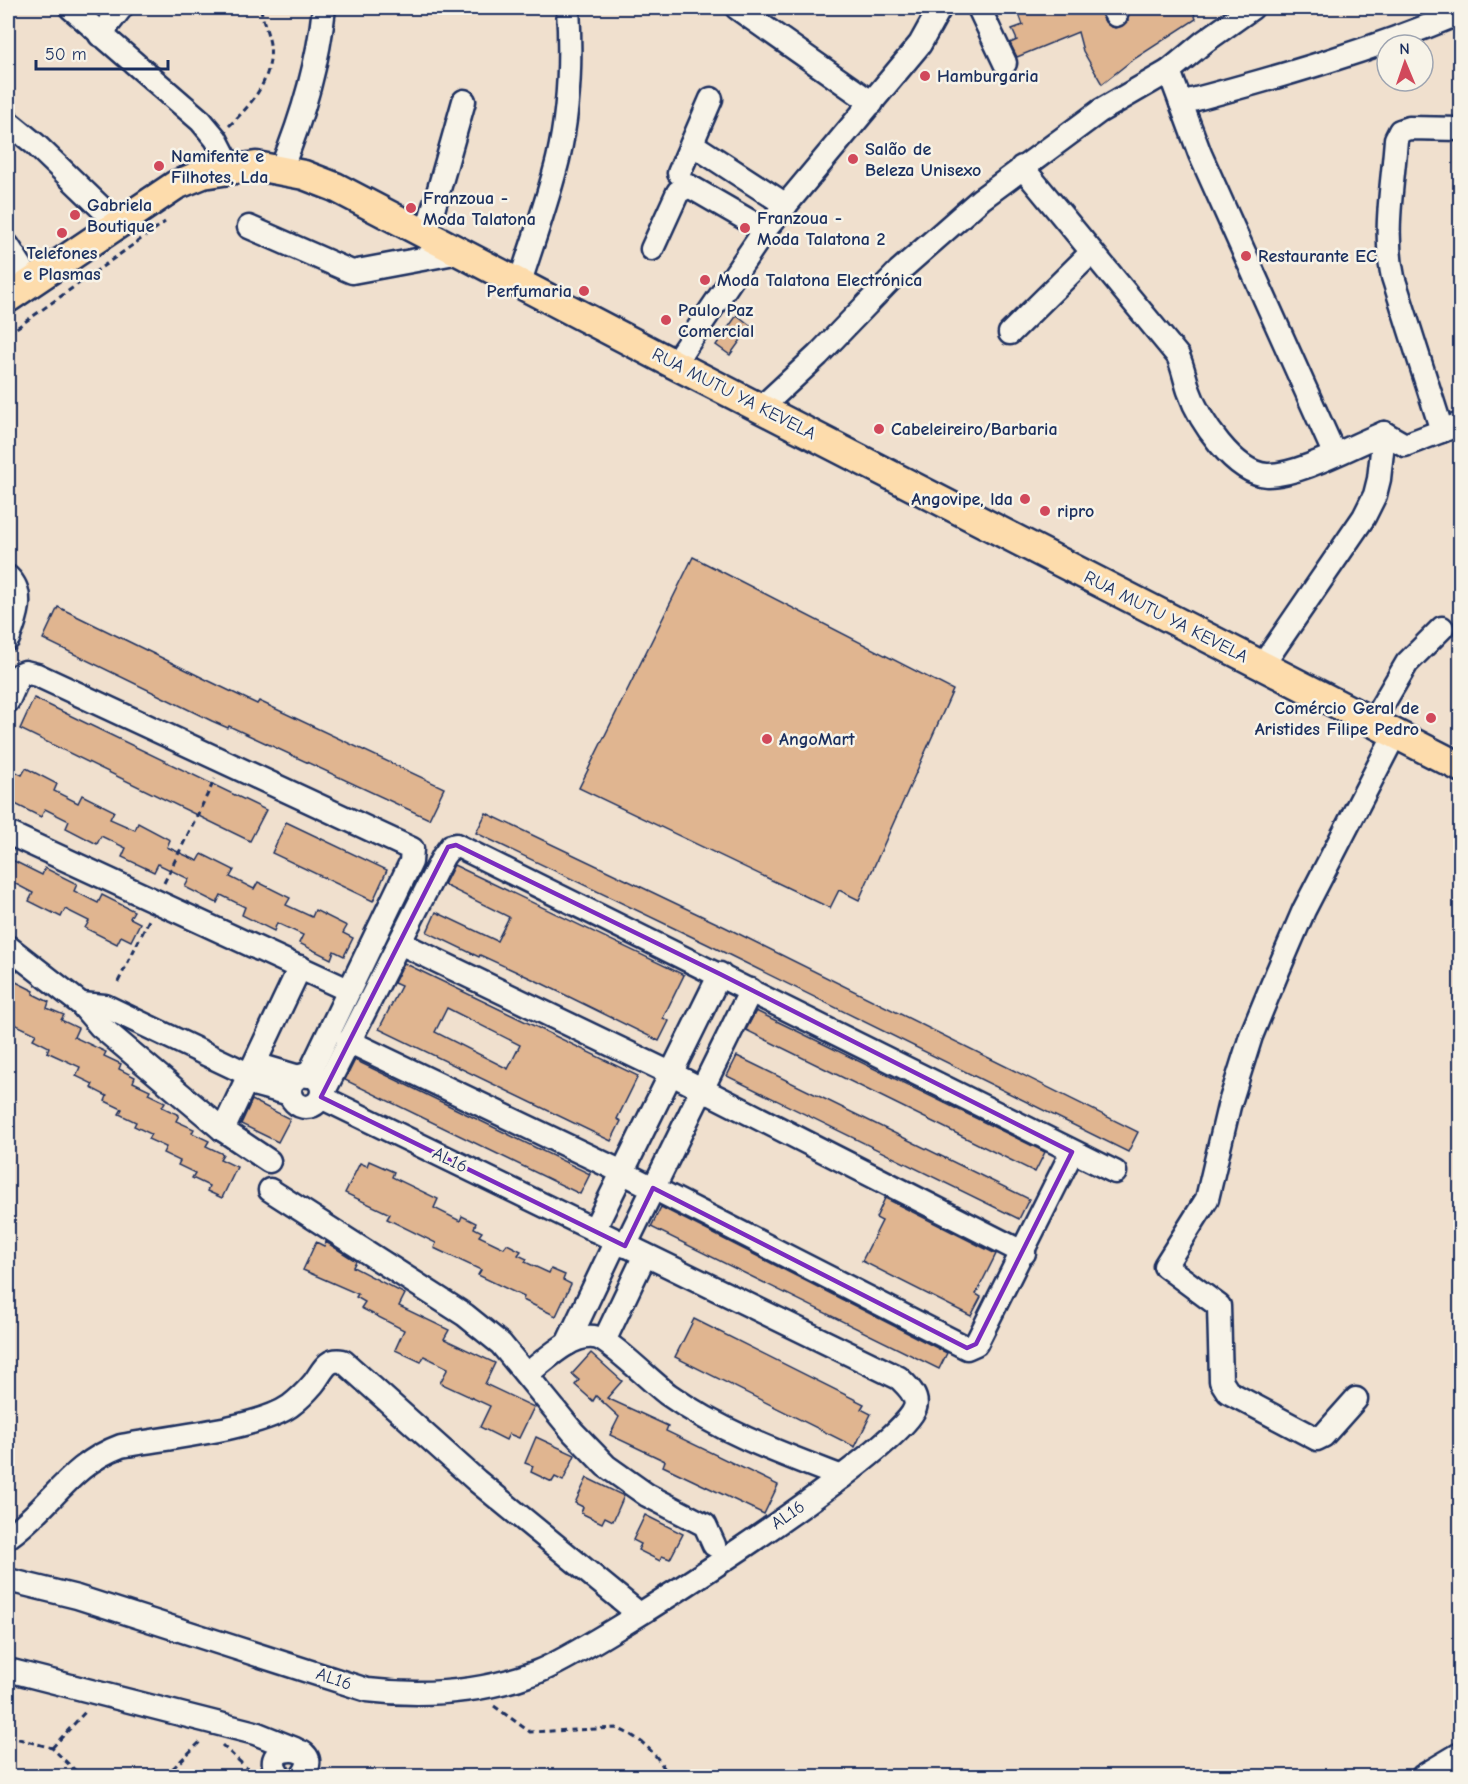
<svg xmlns="http://www.w3.org/2000/svg" width="1468" height="1784" viewBox="0 0 1468 1784" font-family="'Comic Neue',sans-serif">
  <style>
    .building { fill: #e0b590; stroke: #1b2f5e; stroke-width: 1.5; fill-rule: evenodd }
    .lines { fill: none; stroke-linecap: round; stroke-linejoin: round }
    .minor-casing { stroke: #1b2f5e; stroke-width: 27 }
    .major-casing { stroke: #1b2f5e; stroke-width: 33 }
    .path { stroke: #1b2f5e; stroke-width: 3; stroke-dasharray: 6 4.5; stroke-linecap: butt }
    .minor { stroke: #f7f3e8; stroke-width: 22 }
    .major { stroke: #fddcac; stroke-width: 28 }
    .marked { fill: none; stroke: #7b2cbf; stroke-width: 4.5; stroke-linejoin: round }
    .poi-dot { fill: #d1495b; stroke: #f7f3e8; stroke-width: 2 }
    .labels { text-anchor: middle; dominant-baseline: central; stroke-width: 5; stroke-linejoin: round; paint-order: stroke }
    .poi-label { font-size: 18px; font-weight: bold; fill: #1b2f5e; stroke: #f7f3e8; text-anchor: start }
    .street-label { font-size: 18px; fill: #1b2f5e; stroke: #f7f3e8 }
  </style>
  <rect width="100%" height="100%" fill="#f0e0ce"/>
  <filter id="ink" filterUnits="userSpaceOnUse"><feTurbulence type="fractalNoise" baseFrequency=".0167" numOctaves="2"/><feDisplacementMap in="SourceGraphic" scale="12" xChannelSelector="R" yChannelSelector="G"/><feConvolveMatrix kernelMatrix="1 2 1 2 8 2 1 2 1" color-interpolation-filters="sRGB"/></filter>
  <g filter="url(#ink)">
    <g class="building">
      <polygon points="1017,8 1099,8 1105,22 1115,28 1128,21 1127,8 1192,8 1196,19 1131,61 1102,84 1083,51 1078,32 1017,57 1010,43 1017,40 1012,29 1023,25"/>
      <polygon points="737,315 751,326 730,355 716,345"/>
      <polygon points="693,557 953,690 859,900 839,890 830,908 579,788"/>
      <polygon points="58,607 207,680 257,704 259,701 444,788 429,819 229,726 228,728 212,721 43,639"/>
      <polygon points="34,698 266,810 250,841 20,729"/>
      <polygon points="8,768 22,775 26,768 57,784 54,791 78,803 82,795 114,811 110,819 135,830 138,823 170,840 167,847 198,861 202,854 234,870 230,877 254,889 258,882 290,898 286,905 312,917 315,910 347,926 343,933 353,938 344,956 334,951 331,959 299,943 303,935 277,923 274,931 242,915 245,907 221,895 217,903 185,887 189,879 158,864 154,872 122,857 126,848 101,836 97,844 66,828 69,821 45,809 41,817 9,801 13,793 8,790"/>
      <polygon points="486,813 725,927 1138,1132 1128,1152 707,944 476,833"/>
      <polygon points="286,822 387,870 373,901 272,853"/>
      <polygon points="8,858 42,875 45,868 77,884 74,891 98,903 102,895 134,911 130,918 140,923 131,941 121,936 117,944 85,928 89,921 65,909 61,917 29,901 33,893 8,880"/>
      <polygon points="454,865 684,975 663,1018 669,1021 659,1041 541,983 480,955 479,957 427,932 436,912 497,941 509,917 444,885"/>
      <path d="M404,963L638,1076L617,1119L621,1121L611,1141L379,1029L401,986L394,983ZM447,1008L520,1045L508,1069L435,1032Z"/>
      <polygon points="8,978 34,991 33,994 49,1002 47,1008 64,1015 61,1020 78,1028 74,1037 106,1052 104,1056 121,1064 119,1069 135,1077 133,1082 150,1090 148,1094 165,1102 162,1107 179,1115 176,1121 194,1129 192,1133 209,1141 206,1146 223,1154 220,1159 237,1167 222,1198 207,1191 209,1186 192,1178 195,1173 178,1165 180,1161 163,1153 166,1147 148,1139 151,1134 134,1126 136,1122 119,1114 122,1109 105,1101 107,1096 91,1088 93,1084 76,1076 80,1067 47,1052 49,1047 33,1039 36,1034 8,1021"/>
      <polygon points="756,1011 1045,1152 1035,1172 746,1030"/>
      <polygon points="737,1056 1029,1199 1019,1219 727,1076"/>
      <polygon points="355,1060 590,1174 580,1194 345,1080"/>
      <polygon points="252,1100 290,1119 278,1142 241,1124"/>
      <polygon points="369,1161 394,1172 392,1177 438,1199 434,1208 460,1221 462,1216 476,1223 474,1228 482,1232 479,1236 504,1248 507,1244 521,1251 518,1255 527,1259 525,1262 549,1273 551,1269 565,1275 563,1280 571,1284 556,1316 523,1300 524,1297 478,1275 481,1270 434,1248 436,1243 387,1219 390,1214 345,1193 360,1163 367,1166"/>
      <polygon points="885,1198 996,1254 976,1294 981,1297 971,1316 862,1261 882,1221 876,1218"/>
      <polygon points="661,1207 947,1353 939,1369 651,1227"/>
      <polygon points="316,1242 324,1246 326,1242 356,1261 353,1267 405,1294 399,1306 449,1330 444,1339 495,1363 485,1384 534,1407 519,1438 509,1434 506,1440 480,1427 490,1406 440,1383 448,1368 424,1356 421,1362 395,1350 404,1330 361,1308 365,1302 356,1297 358,1294 303,1270"/>
      <polygon points="694,1319 864,1404 861,1409 871,1414 855,1447 675,1357"/>
      <polygon points="591,1353 622,1381 607,1398 668,1426 666,1431 778,1485 764,1514 663,1466 665,1461 610,1435 619,1417 596,1396 593,1401 575,1385 579,1380 572,1374"/>
      <polygon points="536,1437 575,1455 563,1481 555,1477 552,1482 531,1472 533,1466 525,1463"/>
      <polygon points="587,1478 624,1496 613,1521 605,1517 602,1523 581,1513 583,1507 575,1503"/>
      <polygon points="645,1515 683,1534 670,1559 662,1556 660,1561 638,1550 641,1544 633,1540"/>
    </g>
    <g class="lines">
      <g class="minor-casing">
        <g id="minor">
          <polyline points="71,8 201,121 216,139 231,168"/>
          <polyline points="737,8 872,103"/>
          <polyline points="979,8 1005,63"/>
          <polyline points="1112,8 1116,15"/>
          <polyline points="100,35 121,8"/>
          <polyline points="1169,71 1200,154 1334,453"/>
          <path d="M1181,103C1276,78 1370,51 1460,13"/>
          <polyline points="8,122 35,144 117,223"/>
          <polyline points="692,144 786,205"/>
          <path d="M1022,167L1178,356C1183,367 1185,379 1189,391C1199,420 1234,473 1267,475C1298,476 1354,445 1384,433L1405,445L1460,424"/>
          <path d="M281,169C303,116 318,65 324,8"/>
          <polyline points="679,173 711,99"/>
          <polyline points="249,227 352,272 460,252"/>
          <polyline points="426,235 464,101"/>
          <polyline points="8,246 31,282"/>
          <polyline points="652,249 678,192 689,186 765,230"/>
          <path d="M520,282C533,241 548,200 558,159C569,111 571,56 568,8"/>
          <polyline points="1010,333 1091,253"/>
          <polyline points="674,364 765,230 920,44 940,8"/>
          <polyline points="762,407 818,355 899,271 981,199 1100,111 1169,71 1204,42 1252,8"/>
          <path d="M1442,431L1393,277C1383,232 1393,184 1396,139L1400,131L1409,128L1460,129"/>
          <path d="M8,577C26,594 16,619 8,639"/>
          <polyline points="1262,666 1364,517 1375,495 1379,479 1384,433"/>
          <polyline points="8,701 20,674 25,672 37,675 412,849 411,862 308,1076"/>
          <polyline points="1373,721 1407,663 1442,628"/>
          <polyline points="8,833 348,990"/>
          <polyline points="400,943 670,1073 1024,1253"/>
          <polyline points="8,947 81,1004 100,1026 223,1130 269,1161"/>
          <polyline points="81,1004 105,1006 250,1075"/>
          <polyline points="348,1041 622,1172 967,1348 976,1344 1072,1152"/>
          <polyline points="255,1064 299,1077"/>
          <circle cx="306" cy="1091" r="16"/>
          <polyline points="246,1082 290,1094"/>
          <polyline points="223,1130 300,967"/>
          <polyline points="270,1190 465,1315 501,1344 573,1432 606,1466 647,1495 705,1525 714,1545"/>
          <polyline points="594,1230 720,974"/>
          <polyline points="625,1246 751,990"/>
          <polyline points="605,1339 645,1255"/>
          <polyline points="567,1344 616,1241"/>
          <path d="M527,1374C545,1361 570,1334 594,1337C608,1338 652,1383 669,1395C721,1432 782,1454 842,1477"/>
          <polyline points="1356,1399 1323,1436 1317,1439 1228,1392 1221,1381 1219,1306 1165,1266 1207,1199 1229,1106 1251,1036 1277,973 1304,910 1395,734"/>
          <path d="M8,1537C52,1506 69,1465 121,1446C164,1438 257,1429 290,1406C298,1400 307,1391 313,1384C323,1372 325,1358 343,1361L477,1481L638,1613"/>
          <path d="M8,1580L77,1597L367,1690C426,1697 481,1693 537,1672C589,1653 901,1451 915,1408C919,1396 907,1386 899,1378L321,1097L443,857L451,846L456,845L1115,1172"/>
          <polyline points="8,1670 255,1733 295,1749"/>
          <path d="M280,1776C252,1742 330,1741 302,1776"/>
          <polyline points="1423,1776 1460,1754"/>
        </g>
      </g>
      <g class="major-casing">
        <polyline id="major" points="8,298 176,185 203,174 256,166 304,175 335,187 674,364 1460,767"/>
      </g>
      <g class="path">
        <path d="M229,126C252,104 274,78 270,44C268,32 262,20 261,8"/>
        <polyline points="8,334 165,222"/>
        <polyline points="164,883 215,779"/>
        <polyline points="118,982 149,920"/>
        <path d="M494,1706L530,1732L616,1728C643,1739 655,1752 669,1776"/>
        <polyline points="8,1736 52,1748 81,1776"/>
        <polyline points="222,1745 252,1773"/>
        <polyline points="52,1748 86,1711"/>
        <polyline points="165,1776 201,1741"/>
        <polyline points="788,1776 794,1773 813,1776"/>
      </g>
      <use href="#minor" class="minor"/>
      <use href="#major" class="major"/>
    </g>
  </g>
  <path class="marked" d="M456,845L720,974L1072,1152L976,1344L967,1348L653,1188L625,1246L321,1097L448,847Z"/>
  <g class="poi-dot">
    <circle cx="925" cy="76" r="6"/>
    <circle cx="853" cy="159" r="6"/>
    <circle cx="159" cy="166" r="6"/>
    <circle cx="411" cy="208" r="6"/>
    <circle cx="75" cy="215" r="6"/>
    <circle cx="745" cy="228" r="6"/>
    <circle cx="62" cy="233" r="6"/>
    <circle cx="1246" cy="256" r="6"/>
    <circle cx="705" cy="280" r="6"/>
    <circle cx="584" cy="291" r="6"/>
    <circle cx="666" cy="320" r="6"/>
    <circle cx="879" cy="429" r="6"/>
    <circle cx="1025" cy="499" r="6"/>
    <circle cx="1045" cy="511" r="6"/>
    <circle cx="1431" cy="718" r="6"/>
    <circle cx="767" cy="739" r="6"/>
  </g>
  <g class="labels">
    <g class="poi-label">
      <text x="937" y="76">Hamburgaria</text>
      <text x="865" y="149">Salão de<tspan x="865" dy="21">Beleza Unisexo</tspan></text>
      <text x="171" y="156">Namifente e<tspan x="171" dy="21">Filhotes, Lda</tspan></text>
      <text x="423" y="198">Franzoua -<tspan x="423" dy="21">Moda Talatona</tspan></text>
      <text x="87" y="205">Gabriela<tspan x="87" dy="21">Boutique</tspan></text>
      <text x="757" y="218">Franzoua -<tspan x="757" dy="21">Moda Talatona 2</tspan></text>
      <text x="62" y="253" text-anchor="middle">Telefones<tspan x="62" dy="21">e Plasmas</tspan></text>
      <text x="1258" y="256">Restaurante EC</text>
      <text x="717" y="280">Moda Talatona Electrónica</text>
      <text x="572" y="291" text-anchor="end">Perfumaria</text>
      <text x="678" y="310">Paulo Paz<tspan x="678" dy="21">Comercial</tspan></text>
      <text x="891" y="429">Cabeleireiro/Barbaria</text>
      <text x="1013" y="499" text-anchor="end">Angovipe, lda</text>
      <text x="1057" y="511">ripro</text>
      <text x="1419" y="708" text-anchor="end">Comércio Geral de<tspan x="1419" dy="21">Aristides Filipe Pedro</tspan></text>
      <text x="779" y="739">AngoMart</text>
    </g>
    <g class="street-label">
      <text transform="translate(734 394) rotate(27)">RUA MUTU YA KEVELA</text>
      <text transform="translate(1166 617) rotate(27)">RUA MUTU YA KEVELA</text>
      <text transform="translate(450 1160) rotate(26)">AL16</text>
      <text transform="translate(788 1515) rotate(-35)">AL16</text>
      <text transform="translate(334 1679) rotate(19)">AL16</text>
    </g>
  </g>
  <rect width="1468" height="1784" fill="none" stroke="#f7f3e8" stroke-width="30"/>
  <rect x="15" y="15" width="1438" height="1754" fill="none" stroke="#1b2f5e" stroke-width="2" filter="url(#ink)"/>
  <g transform="translate(1405 63) rotate(358)"><circle r="28" fill="#f7f3e8" stroke="#9fa5b1" stroke-width="1.5"/>
  <path d="M0-4.5L10 22L0 15L-10 22Z" fill="#d1495b"/>
  <text y="-9" font-size="16" font-weight="bold" text-anchor="middle" fill="#1b2f5e">N</text>
  </g>
  <path d="M36 60v9h132v-9" fill="none" stroke="#1b2f5e" stroke-width="3"/>
  <text x="45" y="60" font-size="18" fill="#1b2f5e" stroke="#f7f3e8" stroke-width="4.5" paint-order="stroke">50 m</text>
</svg>
